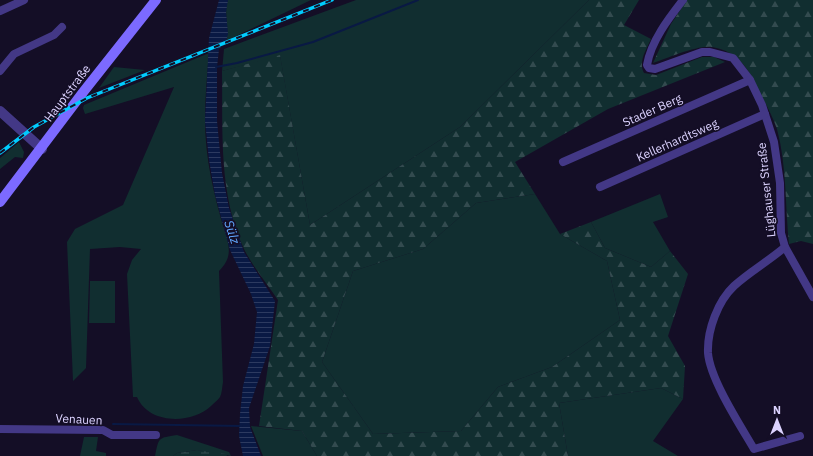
<svg xmlns="http://www.w3.org/2000/svg" width="813" height="456" viewBox="0 0 813 456" font-family="'IBM Plex Sans',sans-serif">
  <style>
    .grass { fill: #112e30 }
    .forest { fill: url(#forest-firs) }
    .wetland { fill: url(#wetland-marsh) }
    .water { fill: url(#water-rules) }
    .lines { fill: none; stroke-linecap: round; stroke-linejoin: round }
    .stream { stroke: #091944; stroke-width: 2 }
    .minor { stroke: #433886; stroke-width: 8 }
    .tertiary { stroke: #433886; stroke-width: 10 }
    .secondary { stroke: #7c6aff; stroke-width: 10 }
    .rail-casing { stroke: #00ccfe; stroke-width: 3.5 }
    .rail { stroke: #140e26; stroke-width: 2; stroke-dasharray: 6; stroke-linecap: butt }
    .labels { text-anchor: middle; dominant-baseline: central; stroke-width: 3.5; stroke-linejoin: round; paint-order: stroke }
    .street-label { font-size: 12px; fill: #dcd3ff; stroke: #140e26 }
    .water-label { font-size: 13px; font-style: italic; fill: #61a7ff; stroke: #140e26 }
  </style>
  <defs>
    <pattern id="forest-firs" width="22" height="20" patternUnits="userSpaceOnUse"><rect width="22" height="20" fill="#112e30"/><path d="M5 1l3.5 6h-7zM16 11l3.5 6h-7z" fill="#334b4f"/></pattern>
    <pattern id="wetland-marsh" width="20" height="14" patternUnits="userSpaceOnUse"><rect width="20" height="14" fill="#112e30"/><path d="M1 5h8M5 5V1M11 12h8M15 12V8" fill="none" stroke="#334b4f"/></pattern>
    <pattern id="water-rules" width="6" height="5" patternUnits="userSpaceOnUse"><rect width="6" height="5" fill="#091944"/><path d="M0 2.5h6" fill="none" stroke="#2c3a60"/></pattern>
  </defs>
  <rect width="100%" height="100%" fill="#140e26"/>
  <g class="grass">
    <path d="M228,0H311L226,41C230,27 223,13 228,0Z"/>
    <polygon points="356,0 589,0 460,127 310,225 280,56 222,71 224,49"/>
    <path d="M209,53C207,75 205,98 205,120C205,158 214,196 225,232C230,248 232,258 219,271L223,382C222,387 222,393 220,397C218,400 214,403 211,406C192,424 149,425 137,397H133L127,274L132,260L141,249L120,247L90,249L86,368L73,381L67,242L75,229L123,205L174,87L85,114L83,108L84,105Z"/>
    <polygon points="114,67 145,70 99,88"/>
    <polygon points="19,142 24,152 23,158 15,157 0,169 0,158"/>
    <polygon points="535,194 560,234 607,261 620,320 552,367 498,387 461,431 373,434 322,362 353,271 423,249 476,203"/>
    <polygon points="660,194 668,217 653,222 670,251 651,267 605,248 591,222"/>
    <polygon points="90,281 115,281 115,323 89,323"/>
    <polygon points="661,388 683,399 653,441 678,456 568,456 559,403"/>
    <polygon points="251,426 302,431 317,456 263,456"/>
    <path d="M177,435L229,452L231,456L197,450L177,453L173,456H155C159,437 158,438 177,435Z"/>
    <polygon points="84,437 98,437 96,451 106,453 106,456 80,456"/>
  </g>
  <g class="forest">
    <path d="M589,0H639L624,25L651,39C646,50 638,62 644,73L656,75L702,57H714L725,62L608,109L515,162L535,194L476,203L423,249L353,271L322,362L373,434L461,431L498,387L552,367L620,320L607,261L560,234L591,222L605,248L651,267L670,251L688,274L668,336L685,366L683,399L661,388L559,403L568,456H317L302,431L259,426L278,300C267,284 254,268 245,251C218,195 223,131 222,71L280,55L310,225L460,127Z"/>
    <path d="M687,0H813V244L801,241L789,244C785,206 787,166 777,129C773,117 766,104 760,93C750,70 738,51 712,47C697,45 668,58 653,63L671,24Z"/>
  </g>
  <polygon class="wetland" points="197,450 226,454 227,456 173,456 177,453"/>
  <polygon class="water" points="219,0 228,0 226,12 228,34 226,41 219,49 217,67 217,121 222,173 229,208 244,252 275,301 270,346 249,408 250,427 261,456 243,456 239,436 240,414 243,386 254,344 257,312 251,294 230,250 215,195 209,160 205,121 209,38"/>
  <g class="lines">
    <g class="stream">
      <polyline points="216,67 237,63 313,42 418,0"/>
      <polyline points="113,424 242,426"/>
    </g>
    <g class="minor">
      <path d="M683,0C669,18 651,41 647,65L649,68L655,69L702,52H710L733,58L750,80L762,105L774,142L780,183L781,233L785,247L813,297"/>
      <polyline points="0,11 24,0"/>
      <polyline points="0,71 14,54 54,35 62,27"/>
      <polyline points="563,162 750,80"/>
      <polyline points="600,187 765,114"/>
      <path d="M785,247C770,260 748,273 734,286C718,301 707,330 708,353C710,379 740,425 754,449L800,436"/>
      <polyline points="0,429 103,430 112,435 156,435"/>
    </g>
    <polyline class="tertiary" points="0,111 42,149"/>
    <polyline class="secondary" points="0,202 84,91 156,0"/>
    <g class="rail-casing">
      <polyline id="rail" points="0,153 34,127 87,98 332,0"/>
    </g>
    <use href="#rail" class="rail"/>
  </g>
  <g class="labels">
    <g class="street-label">
      <text transform="translate(67 93) rotate(-53)">Hauptstraße</text>
      <text transform="translate(652 110) rotate(-24)">Stader Berg</text>
      <text transform="translate(677 140) rotate(-24)">Kellerhardtsweg</text>
      <text transform="translate(766 190) rotate(-96)">Lüghauser Straße</text>
      <text transform="translate(79 419) rotate(3)">Venauen</text>
    </g>
    <g class="water-label">
      <text transform="translate(232 232) rotate(72)">Sülz</text>
    </g>
  </g>
  <g transform="translate(777 420)" stroke="#140e26" stroke-width="3" paint-order="stroke">
  <path d="M0-3L7 15L0 10L-7 15Z" fill="#dcd3ff"/>
  <text y="-6" font-size="11" font-weight="bold" text-anchor="middle" fill="#dcd3ff">N</text>
  </g>
</svg>
